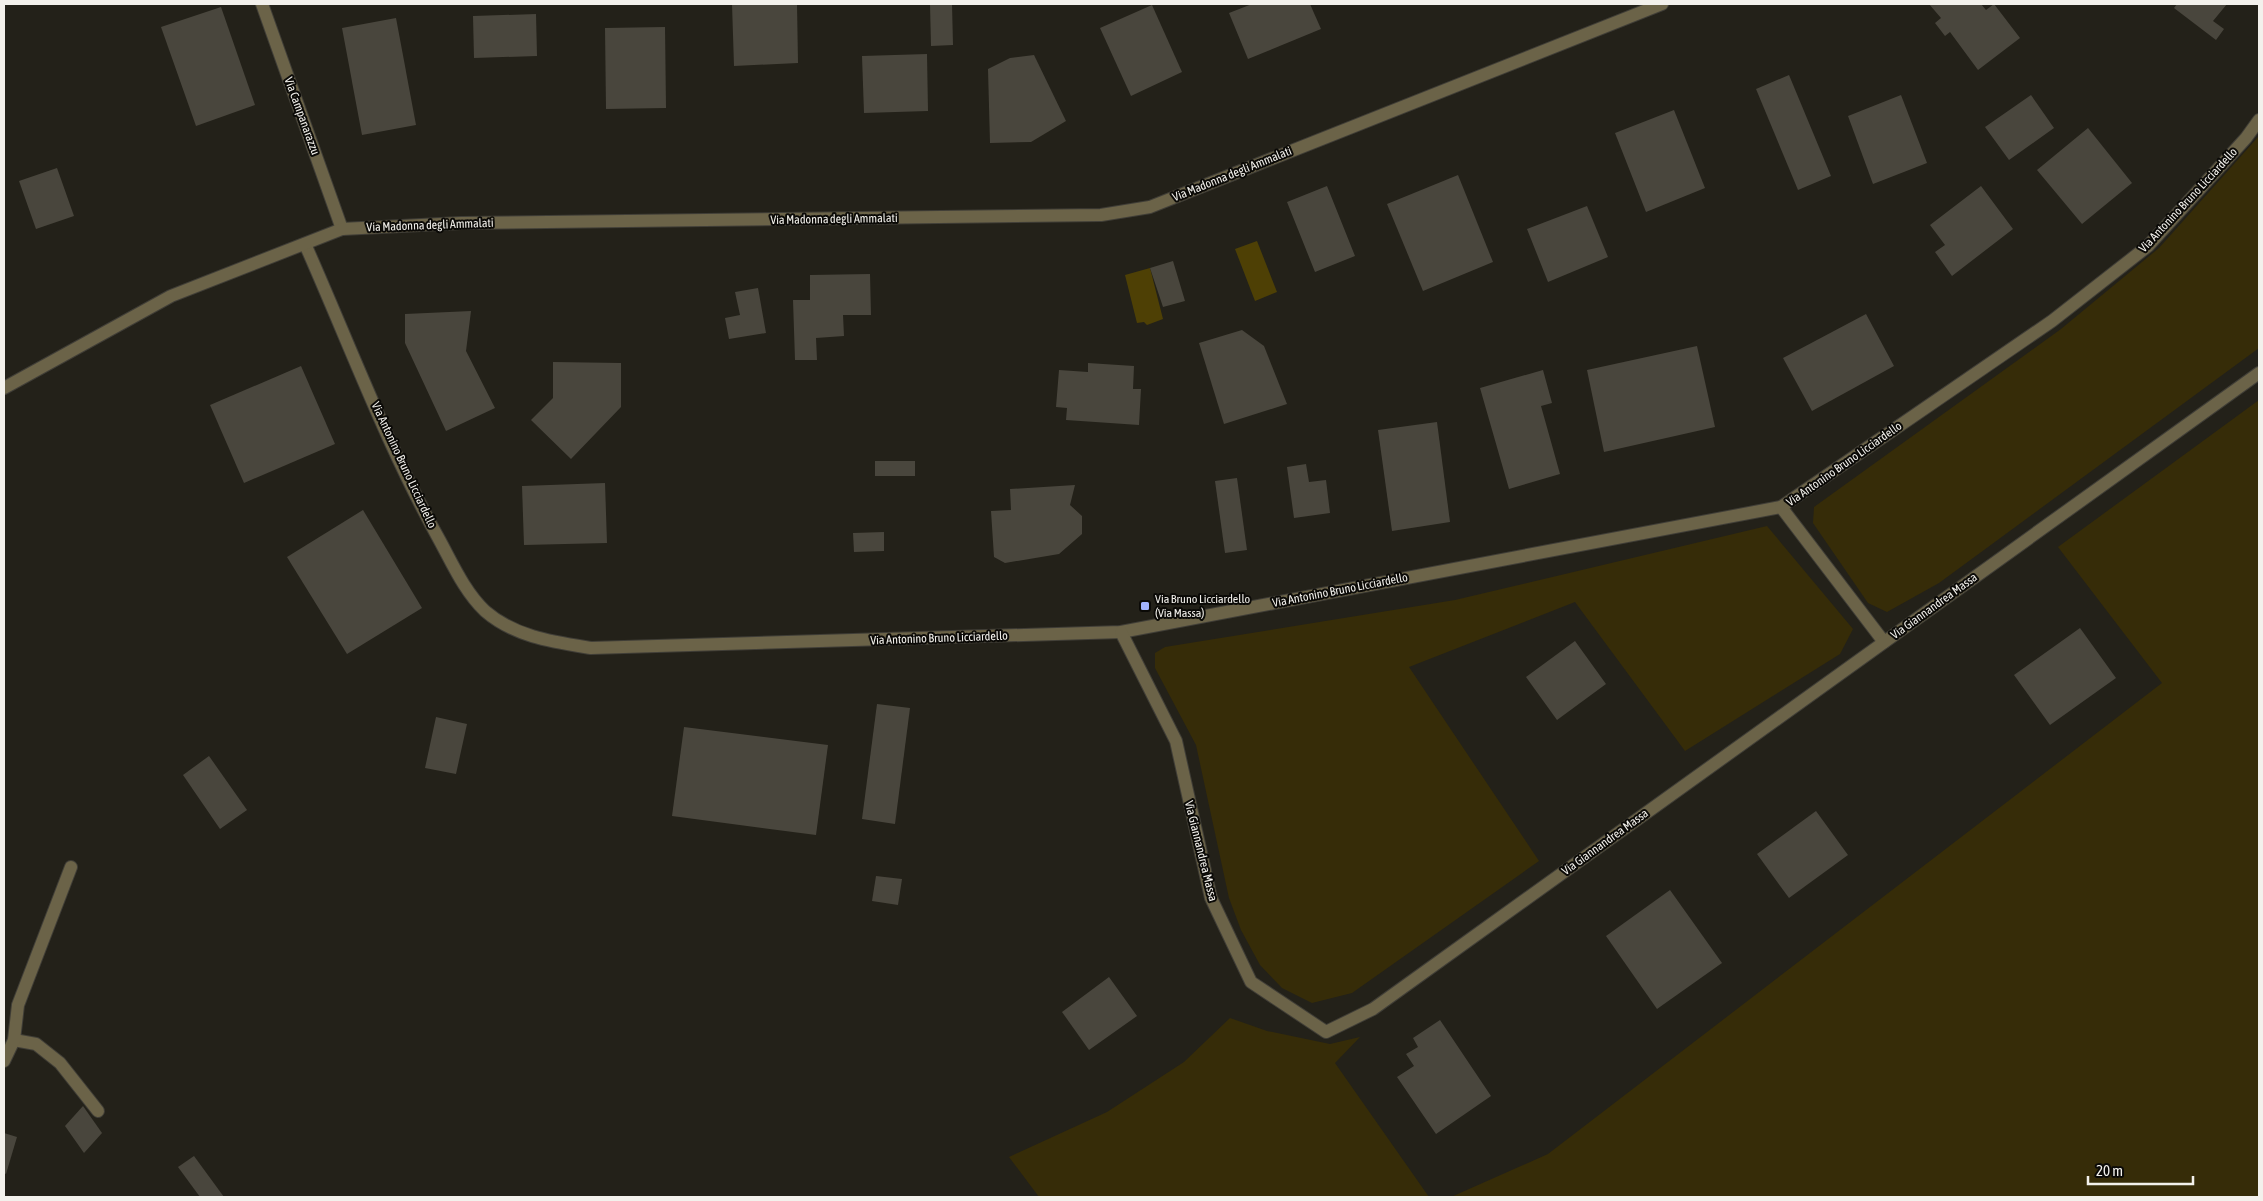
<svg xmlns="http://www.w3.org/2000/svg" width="2263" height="1201" viewBox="0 0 2263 1201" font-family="'Asap Condensed',sans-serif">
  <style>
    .green { fill: #362c08 }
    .water { fill: #4e4005 }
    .building { fill: #49463d }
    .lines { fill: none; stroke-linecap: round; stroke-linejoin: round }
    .minor-casing { stroke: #403e37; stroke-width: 14 }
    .minor { stroke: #6b6348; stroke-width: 12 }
    .poi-dot { fill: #a1b2fd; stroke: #0b0a07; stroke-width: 2 }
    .labels { text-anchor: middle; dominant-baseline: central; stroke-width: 4; stroke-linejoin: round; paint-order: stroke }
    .street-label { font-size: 12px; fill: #f3f1ec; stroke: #0b0a07 }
    .poi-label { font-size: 12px; fill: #f3f1ec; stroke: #0b0a07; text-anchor: start }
  </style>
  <rect width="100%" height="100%" fill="#232119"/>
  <g class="green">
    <polygon points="2259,136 2259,348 1939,583 1887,612 1868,603 1813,523 1814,507 2061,329 2159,248"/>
    <polygon points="2259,400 2259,1197 1451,1197 1548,1154 2162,683 2058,547"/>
    <polygon points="1767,526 1853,629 1840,654 1685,751 1575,602 1409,667 1539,861 1352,993 1312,1003 1282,988 1260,965 1241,930 1229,898 1196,745 1155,668 1155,653 1165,647 1455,600"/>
    <polygon points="1230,1018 1267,1031 1330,1044 1360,1037 1335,1063 1429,1197 1039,1197 1009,1157 1107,1112 1184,1062"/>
  </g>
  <g class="water">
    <polygon points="1257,241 1277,292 1255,301 1235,249"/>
    <polygon points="1150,268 1163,319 1147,325 1144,322 1137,323 1125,275"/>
  </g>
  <g class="building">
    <polygon points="732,4 797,4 798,63 734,66"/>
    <polygon points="930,4 952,4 953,45 931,46"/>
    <polygon points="1252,4 1310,4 1321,29 1248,59 1229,13"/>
    <polygon points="1929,4 1981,4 1986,10 1994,4 2020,38 1978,70 1950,32 1945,36 1935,23 1941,18"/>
    <polygon points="2177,4 2227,4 2213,21 2224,29 2216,40 2174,8"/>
    <polygon points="1152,5 1182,72 1131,96 1100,28"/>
    <polygon points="221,7 255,105 196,126 161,27"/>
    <polygon points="536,14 537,56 474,58 473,16"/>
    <polygon points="396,18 416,125 362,135 342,28"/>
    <polygon points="665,27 666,108 606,109 605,28"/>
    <polygon points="927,54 928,111 864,113 862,56"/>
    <polygon points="1034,55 1066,121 1031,142 990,143 988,69 1010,58"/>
    <polygon points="1789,75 1831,176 1798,190 1756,89"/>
    <polygon points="1901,95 1927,163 1873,184 1848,116"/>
    <polygon points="2031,95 2054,128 2009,160 1985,127"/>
    <polygon points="1674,110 1705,188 1646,212 1615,133"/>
    <polygon points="2088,128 2132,183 2082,224 2037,170"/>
    <polygon points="57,168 74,216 36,229 19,181"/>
    <polygon points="1458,175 1493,262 1423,291 1387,204"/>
    <polygon points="1327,186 1355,256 1315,272 1287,202"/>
    <polygon points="1981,186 2013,229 1952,276 1935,252 1945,245 1930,225"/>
    <polygon points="1587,206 1608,257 1548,282 1527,229"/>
    <polygon points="1173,261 1185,301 1163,307 1150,268"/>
    <polygon points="870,274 871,315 843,315 844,336 816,338 817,360 795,360 793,300 810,300 810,275"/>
    <polygon points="758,288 766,333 729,339 725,318 740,315 735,292"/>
    <polygon points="471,311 466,351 495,408 446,431 405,343 405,314"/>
    <polygon points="1866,314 1894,366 1812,411 1783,358"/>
    <polygon points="1242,330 1264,346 1287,404 1224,424 1199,343"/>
    <polygon points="1697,346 1715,427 1604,452 1587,370"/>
    <polygon points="553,362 621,363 621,407 571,459 531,420 553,398"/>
    <polygon points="1088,363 1134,366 1133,389 1141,389 1139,425 1066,420 1067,408 1056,407 1059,370 1088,372"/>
    <polygon points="301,366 335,444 244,483 210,405"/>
    <polygon points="1543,370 1552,403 1541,406 1560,474 1509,489 1480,388"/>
    <polygon points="1437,422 1450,522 1392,531 1378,430"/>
    <rect x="875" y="461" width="40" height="15"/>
    <polygon points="1306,464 1309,482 1326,480 1330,513 1294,518 1287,467"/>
    <polygon points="1237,478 1247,550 1225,553 1215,481"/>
    <polygon points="605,483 607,543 524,545 522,486"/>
    <polygon points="1075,485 1070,505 1082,516 1082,534 1059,554 1005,563 994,557 991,511 1011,510 1010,489"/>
    <polygon points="363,510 422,608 347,654 287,557"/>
    <polygon points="884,532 884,551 854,552 853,533"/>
    <polygon points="2080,628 2116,678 2050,725 2014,675"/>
    <polygon points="1575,641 1606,684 1557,720 1526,677"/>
    <polygon points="877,704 910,708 895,824 862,819"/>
    <polygon points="436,717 467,724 456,774 425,768"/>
    <polygon points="684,727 828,745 816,835 672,816"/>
    <polygon points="209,756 247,810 220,829 183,775"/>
    <polygon points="1816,811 1848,855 1789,898 1757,854"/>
    <polygon points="876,876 902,879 898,905 872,901"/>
    <polygon points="1670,890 1722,963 1657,1009 1606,936"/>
    <polygon points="1109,977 1137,1016 1089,1050 1062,1012"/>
    <polygon points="1440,1020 1491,1096 1436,1134 1397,1077 1414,1066 1406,1054 1418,1047 1413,1038"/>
    <polygon points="83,1106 102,1133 84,1153 65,1126"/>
    <polygon points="4,1133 17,1137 6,1174 4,1173"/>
    <polygon points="194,1156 224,1197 200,1197 178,1167"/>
  </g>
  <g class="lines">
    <g class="minor-casing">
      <g id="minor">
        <polyline points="262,4 342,229"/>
        <path d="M305,244C349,343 387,446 440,541C453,565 465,592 485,611C515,637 553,642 591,648L1121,632L1781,507L2052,321L2148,246L2246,138L2259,120"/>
        <polyline points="4,388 171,296 342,229 461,223 1101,215 1150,207 1662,4"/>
        <polyline points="1781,507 1884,642"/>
        <polyline points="1121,632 1176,741 1211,898 1251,982 1326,1032 1373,1009 2259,373"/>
        <polyline points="14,1040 36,1044 60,1063 98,1111"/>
        <polyline points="4,1061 14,1040 18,1005 71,867"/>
      </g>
    </g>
    <use href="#minor" class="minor"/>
  </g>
  <rect class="poi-dot" x="1140" y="601" width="10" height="10" rx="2.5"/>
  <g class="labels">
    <g class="street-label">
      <text transform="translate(302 116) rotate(70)">Via Campanarazzu</text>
      <text transform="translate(1232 174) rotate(-22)">Via Madonna degli Ammalati</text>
      <text transform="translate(2188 200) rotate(-47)">Via Antonino Bruno Licciardello</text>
      <text transform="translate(834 219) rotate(-1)">Via Madonna degli Ammalati</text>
      <text transform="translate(430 225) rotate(-2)">Via Madonna degli Ammalati</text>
      <text transform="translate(1844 464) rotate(-35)">Via Antonino Bruno Licciardello</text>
      <text transform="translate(404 465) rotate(65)">Via Antonino Bruno Licciardello</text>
      <text transform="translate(1340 590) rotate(-11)">Via Antonino Bruno Licciardello</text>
      <text transform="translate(1934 606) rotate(-36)">Via Giannandrea Massa</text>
      <text transform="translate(939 638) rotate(-2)">Via Antonino Bruno Licciardello</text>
      <text transform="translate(1605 842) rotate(-36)">Via Giannandrea Massa</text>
      <text transform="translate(1201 851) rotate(76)">Via Giannandrea Massa</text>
    </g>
    <g class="poi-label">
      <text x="1155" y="599">Via Bruno Licciardello<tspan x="1155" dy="14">(Via Massa)</tspan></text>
    </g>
  </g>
  <rect width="2263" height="1201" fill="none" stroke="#f3f1ec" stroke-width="10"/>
  <path d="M2088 1176v8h105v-8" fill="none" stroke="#f3f1ec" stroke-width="2.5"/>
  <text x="2096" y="1176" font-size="15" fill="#f3f1ec" stroke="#0b0a07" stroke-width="4" paint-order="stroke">20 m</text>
</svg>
